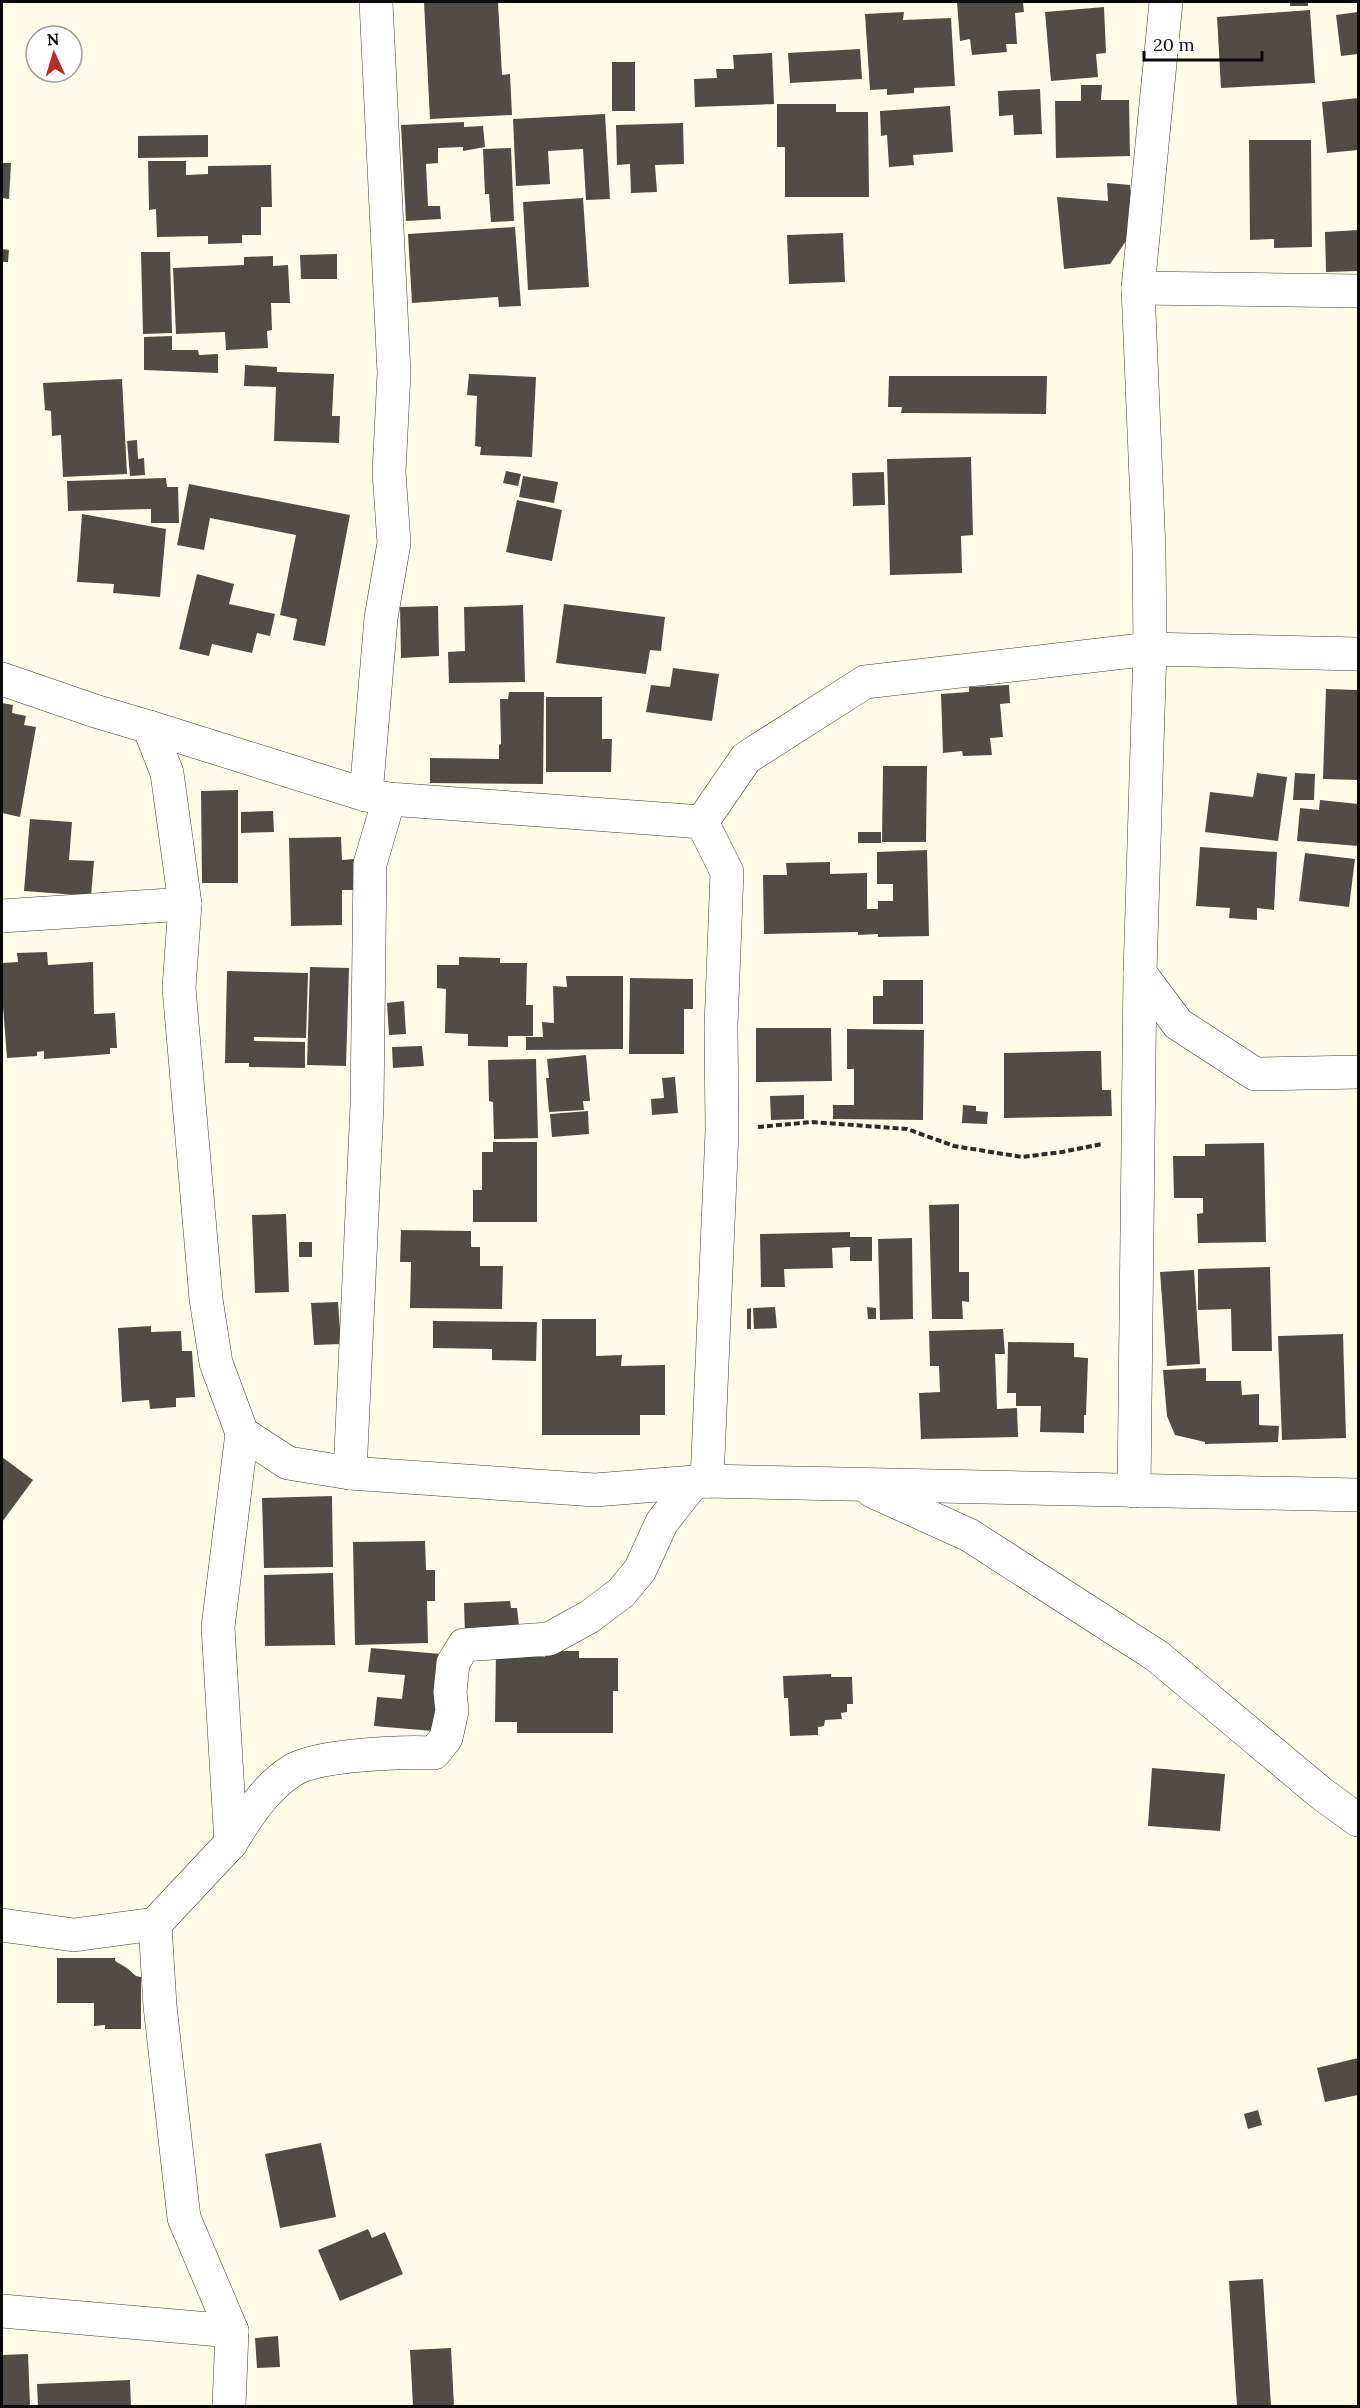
<svg xmlns="http://www.w3.org/2000/svg" width="1360" height="2408" viewBox="0 0 1360 2408" font-family="Lora,serif">
  <style>
    .building { fill: #524c46 }
    .lines { fill: none; stroke-linecap: round; stroke-linejoin: round }
    .minor-casing { stroke: #3d3d3d; stroke-width: 34 }
    .path { stroke: #2c2c2c; stroke-width: 4; stroke-dasharray: 6 3; stroke-linecap: butt }
    .minor { stroke: #fff; stroke-width: 33 }
  </style>
  <rect width="100%" height="100%" fill="#fffde7"/>
  <g class="building">
    <polygon points="424,2 498,2 502,75 510,74 512,115 430,119"/>
    <polygon points="957,2 1023,2 1024,12 1015,13 1017,44 1006,44 1007,52 972,55 970,39 960,41"/>
    <rect x="1290" y="2" width="18" height="4"/>
    <polygon points="1104,7 1106,53 1096,54 1098,77 1051,81 1045,12"/>
    <polygon points="1310,10 1315,83 1221,88 1217,17"/>
    <polygon points="904,12 903,20 951,18 955,86 914,88 914,93 887,95 887,89 870,90 865,14"/>
    <polygon points="1358,12 1358,54 1341,56 1336,15"/>
    <polygon points="860,49 862,79 790,83 788,53"/>
    <polygon points="772,53 774,104 695,107 694,79 717,78 716,69 734,69 733,55"/>
    <rect x="612" y="62" width="23" height="49"/>
    <polygon points="1081,85 1102,85 1101,100 1129,100 1130,156 1056,158 1055,101 1081,101"/>
    <polygon points="1040,89 1042,134 1014,135 1013,115 999,116 998,91"/>
    <polygon points="1358,98 1358,150 1327,153 1322,102"/>
    <polygon points="777,104 836,104 836,112 868,112 869,197 785,197 785,147 777,147"/>
    <polygon points="950,106 953,152 913,155 914,165 889,167 887,135 881,136 880,111"/>
    <polygon points="605,114 610,199 586,200 583,149 548,151 550,184 516,186 513,119"/>
    <polygon points="464,122 464,127 483,126 485,147 463,151 463,147 438,148 438,163 426,164 428,206 440,206 441,219 406,221 401,125"/>
    <polygon points="683,123 684,164 655,165 657,192 631,193 630,164 617,165 616,125"/>
    <polygon points="208,135 208,157 138,158 138,136"/>
    <polygon points="1249,140 1311,140 1312,247 1274,248 1274,239 1250,240"/>
    <polygon points="511,148 514,221 491,222 489,194 485,194 483,149"/>
    <polygon points="148,161 186,161 186,175 208,174 208,166 271,165 272,207 261,207 261,235 242,235 242,243 208,244 208,236 157,237 156,209 149,210"/>
    <polygon points="2,163 11,163 9,199 2,198"/>
    <polygon points="1107,183 1130,185 1133,231 1110,264 1064,269 1057,197 1108,201"/>
    <polygon points="583,198 589,287 528,290 523,202"/>
    <polygon points="515,227 521,306 499,307 498,297 412,303 408,234"/>
    <polygon points="1358,230 1358,271 1326,272 1325,232"/>
    <polygon points="843,233 845,282 789,284 787,235"/>
    <polygon points="2,249 9,250 8,262 2,262"/>
    <polygon points="141,252 170,252 172,333 143,334"/>
    <polygon points="337,254 337,279 301,279 300,255"/>
    <polygon points="273,256 273,266 288,265 290,303 271,303 272,330 267,331 268,348 226,350 225,332 176,334 173,268 244,265 244,257"/>
    <polygon points="172,336 172,350 198,350 199,355 218,354 218,373 144,370 144,337"/>
    <polygon points="245,365 277,367 277,372 334,374 332,416 340,416 339,443 274,441 276,387 244,386"/>
    <polygon points="469,374 536,377 532,457 480,455 481,447 475,446 477,396 467,395"/>
    <polygon points="889,376 1047,376 1046,414 901,413 902,407 888,407"/>
    <polygon points="122,379 127,474 63,477 61,435 52,436 51,411 45,410 43,383"/>
    <polygon points="137,440 138,459 144,458 145,475 130,476 127,441"/>
    <polygon points="971,457 973,535 961,536 962,573 890,575 887,459"/>
    <polygon points="506,471 521,474 518,486 503,483"/>
    <polygon points="884,472 885,505 853,506 852,473"/>
    <polygon points="523,476 558,482 554,503 519,497"/>
    <polygon points="166,478 167,487 178,487 179,523 151,523 151,509 68,511 67,481"/>
    <polygon points="189,484 350,515 325,646 293,640 297,619 280,615 296,535 210,518 204,550 177,545"/>
    <polygon points="517,500 562,510 552,561 506,552"/>
    <polygon points="82,514 166,529 160,597 113,593 114,584 77,582"/>
    <polygon points="197,574 234,584 229,604 275,614 270,636 257,633 252,653 212,644 209,656 179,649"/>
    <polygon points="564,604 665,617 661,651 650,650 646,674 556,663"/>
    <polygon points="523,605 525,682 449,683 448,652 465,651 464,607"/>
    <polygon points="438,606 439,656 401,658 400,607"/>
    <polygon points="673,668 719,674 712,721 646,712 651,685 670,687"/>
    <polygon points="1009,685 1010,703 1000,704 1003,737 990,738 992,755 963,756 962,751 943,753 941,694 969,692 969,687"/>
    <polygon points="1326,689 1358,690 1358,780 1323,779"/>
    <polygon points="509,692 544,692 543,784 430,783 430,758 499,759 499,745 501,744 500,699 508,699"/>
    <polygon points="546,697 602,697 602,739 612,739 611,772 546,772"/>
    <polygon points="2,703 13,705 12,713 26,716 24,725 36,727 20,817 2,813"/>
    <polygon points="883,766 927,766 926,842 882,842"/>
    <polygon points="1257,773 1287,777 1278,841 1205,832 1210,792 1253,797"/>
    <polygon points="1295,773 1315,774 1314,800 1293,800"/>
    <polygon points="238,790 238,883 202,883 201,791"/>
    <polygon points="1320,800 1358,804 1358,846 1297,841 1300,808 1319,810"/>
    <polygon points="273,811 274,832 241,833 241,812"/>
    <polygon points="30,819 72,822 69,860 94,861 91,896 24,891"/>
    <rect x="858" y="832" width="23" height="11"/>
    <polygon points="341,837 342,860 354,859 354,890 342,890 342,925 291,926 289,838"/>
    <polygon points="1200,847 1277,852 1274,910 1257,908 1257,920 1229,918 1230,908 1196,906"/>
    <polygon points="927,850 929,936 878,937 878,934 858,935 858,932 764,934 763,875 787,875 786,863 830,862 830,874 867,873 867,909 878,909 878,901 893,901 893,884 877,884 877,852"/>
    <polygon points="1305,853 1355,859 1349,907 1299,901"/>
    <polygon points="47,952 48,965 93,962 94,1014 115,1013 117,1048 110,1048 110,1054 44,1059 44,1051 37,1052 37,1056 7,1058 2,993 2,963 18,962 17,953"/>
    <polygon points="459,957 500,958 500,963 527,963 526,1005 533,1005 533,1036 508,1036 508,1047 468,1046 468,1034 445,1033 446,989 437,988 437,965 459,965"/>
    <polygon points="310,967 349,968 346,1066 307,1065"/>
    <polygon points="227,971 308,973 306,1038 254,1037 254,1041 305,1042 305,1068 249,1067 249,1063 225,1063"/>
    <polygon points="566,976 623,976 623,1049 526,1050 526,1037 543,1037 542,1022 554,1023 553,986 567,987"/>
    <polygon points="630,978 693,979 693,1009 684,1009 684,1054 629,1054"/>
    <polygon points="883,980 923,980 923,1024 873,1024 873,996 883,996"/>
    <polygon points="404,1001 406,1034 389,1035 387,1003"/>
    <polygon points="756,1028 831,1028 832,1081 756,1082"/>
    <polygon points="847,1029 924,1030 923,1120 833,1119 833,1105 854,1105 854,1069 847,1069"/>
    <polygon points="422,1046 424,1066 393,1068 392,1047"/>
    <polygon points="1086,1051 1101,1051 1102,1090 1111,1090 1112,1116 1004,1118 1004,1053"/>
    <polygon points="586,1055 590,1101 583,1101 584,1110 549,1112 546,1078 549,1078 547,1059"/>
    <polygon points="536,1059 538,1138 494,1139 493,1102 489,1101 488,1060"/>
    <polygon points="675,1077 678,1113 652,1115 651,1099 664,1098 662,1078"/>
    <polygon points="804,1095 804,1119 771,1120 770,1096"/>
    <polygon points="963,1105 976,1106 976,1111 988,1112 987,1124 962,1123"/>
    <polygon points="588,1111 589,1134 552,1137 550,1114"/>
    <polygon points="493,1142 537,1142 537,1222 473,1222 473,1190 482,1190 482,1152 493,1152"/>
    <polygon points="1264,1143 1266,1242 1198,1243 1197,1214 1203,1213 1203,1198 1174,1198 1173,1156 1205,1156 1205,1144"/>
    <polygon points="959,1204 959,1272 969,1272 969,1302 962,1301 963,1319 932,1319 929,1205"/>
    <polygon points="286,1214 289,1292 255,1293 252,1215"/>
    <polygon points="401,1230 471,1231 471,1247 480,1247 480,1266 503,1266 502,1309 410,1308 411,1262 400,1262"/>
    <polygon points="850,1232 850,1237 872,1237 872,1261 850,1261 850,1247 832,1248 833,1268 784,1269 785,1287 761,1287 760,1234"/>
    <polygon points="912,1238 913,1319 880,1320 878,1239"/>
    <rect x="299" y="1242" width="13" height="15"/>
    <polygon points="1270,1267 1272,1351 1232,1351 1231,1309 1198,1310 1198,1269"/>
    <polygon points="1194,1270 1200,1364 1167,1366 1160,1272"/>
    <polygon points="338,1302 341,1344 314,1345 311,1303"/>
    <polygon points="775,1307 777,1328 754,1329 753,1308"/>
    <polygon points="867,1307 876,1308 876,1319 868,1319"/>
    <polygon points="751,1308 751,1329 747,1329 747,1309"/>
    <polygon points="542,1319 596,1319 596,1356 622,1355 621,1366 665,1365 665,1415 640,1415 640,1435 542,1435"/>
    <polygon points="433,1321 537,1322 536,1361 492,1360 492,1349 433,1348"/>
    <polygon points="151,1326 151,1332 181,1331 182,1351 192,1351 195,1397 176,1398 176,1407 150,1409 149,1400 122,1402 118,1328"/>
    <polygon points="1003,1329 1005,1354 995,1354 997,1409 1017,1408 1018,1437 921,1439 919,1393 940,1392 939,1366 930,1366 929,1331"/>
    <polygon points="1343,1334 1346,1438 1282,1440 1278,1336"/>
    <polygon points="1008,1342 1074,1343 1074,1357 1088,1358 1086,1415 1084,1415 1084,1433 1040,1432 1041,1406 1016,1406 1016,1393 1007,1393"/>
    <polygon points="1206,1368 1206,1381 1241,1381 1242,1395 1259,1394 1259,1425 1279,1426 1278,1442 1205,1444 1205,1442 1175,1435 1167,1416 1163,1370"/>
    <polygon points="2,1457 33,1480 2,1522"/>
    <polygon points="332,1496 333,1567 264,1568 262,1498"/>
    <polygon points="425,1541 426,1570 435,1570 435,1601 427,1601 428,1643 355,1645 353,1542"/>
    <polygon points="333,1573 335,1645 265,1646 264,1575"/>
    <polygon points="510,1601 511,1608 517,1608 520,1634 465,1635 464,1603"/>
    <polygon points="371,1648 441,1654 433,1731 374,1726 377,1697 402,1699 405,1675 368,1672"/>
    <polygon points="545,1651 579,1651 579,1658 618,1658 618,1691 613,1691 613,1733 517,1733 517,1722 495,1722 496,1652 535,1652 535,1657 545,1657"/>
    <polygon points="831,1674 831,1677 852,1677 853,1704 847,1704 847,1712 841,1713 842,1719 825,1720 824,1726 818,1727 818,1735 790,1736 788,1698 784,1698 783,1676"/>
    <polygon points="1152,1768 1225,1774 1220,1831 1148,1826"/>
    <polygon points="57,1958 115,1958 115,1961 127,1968 136,1976 141,1977 141,2029 105,2029 105,2025 94,2026 94,2003 57,2003"/>
    <polygon points="1358,2058 1358,2095 1325,2102 1317,2068"/>
    <polygon points="1258,2110 1262,2125 1248,2129 1244,2114"/>
    <polygon points="321,2143 336,2217 280,2228 265,2154"/>
    <polygon points="368,2229 372,2238 385,2232 403,2274 340,2301 318,2250"/>
    <polygon points="1263,2279 1271,2406 1237,2406 1229,2281"/>
    <polygon points="278,2336 280,2367 257,2368 255,2338"/>
    <polygon points="451,2348 454,2406 413,2406 410,2350"/>
    <polygon points="28,2354 30,2406 2,2406 2,2355"/>
    <polygon points="130,2380 131,2406 38,2406 37,2384"/>
  </g>
  <g class="lines">
    <g class="minor-casing">
      <g id="minor">
        <polyline points="1166,2 1138,288 1149,550 1150,649 1140,973 1178,1024 1255,1074 1358,1072"/>
        <polyline points="1138,288 1358,291"/>
        <polyline points="2,679 95,711 149,727 167,773 185,904 179,988 206,1299 216,1363 242,1433 288,1463 350,1473 595,1490 707,1481 1358,1495"/>
        <polyline points="149,727 366,795 389,799 702,822 727,872 721,1026 722,1131 707,1481"/>
        <polyline points="366,795 381,618 394,543 389,472 394,373 376,2"/>
        <polyline points="702,822 746,758 865,682 1150,649 1358,654"/>
        <polyline points="2,916 185,904"/>
        <polyline points="350,1473 367,1105 370,864 389,799"/>
        <polyline points="872,1491 969,1535 1157,1656 1322,1794 1358,1820"/>
        <polyline points="1134,1491 1140,973"/>
        <path d="M231,1843C247,1816 266,1787 293,1770C318,1755 404,1751 434,1753L446,1738L452,1711L450,1692L453,1663L464,1645L549,1639L589,1617L621,1593L640,1570L662,1522L693,1483"/>
        <polyline points="155,1924 160,2006 184,2218 232,2331 229,2406"/>
        <polyline points="2,1925 74,1935 155,1924 231,1843 218,1627 242,1433"/>
        <polyline points="2,2311 232,2331"/>
      </g>
    </g>
    <polyline class="path" points="758,1127 812,1122 907,1129 954,1146 1022,1157 1062,1152 1102,1144"/>
    <use href="#minor" class="minor"/>
  </g>
  <rect width="1360" height="2408" fill="none" stroke="#0a0a0a" stroke-width="6"/>
  <g transform="translate(54 54) rotate(356)"><circle r="28" fill="#ffffff" stroke="#9d9d9d" stroke-width="1.5"/>
  <path d="M0-4.5L10 22L0 15L-10 22Z" fill="#b72c24"/>
  <text y="-9" font-size="16" font-weight="bold" text-anchor="middle" fill="#0a0a0a">N</text>
  </g>
  <path d="M1144 51v9h118v-9" fill="none" stroke="#0a0a0a" stroke-width="3"/>
  <text x="1153" y="51" font-size="18" fill="#0a0a0a" stroke="#ffffff" stroke-width="4.5" paint-order="stroke">20 m</text>
</svg>
